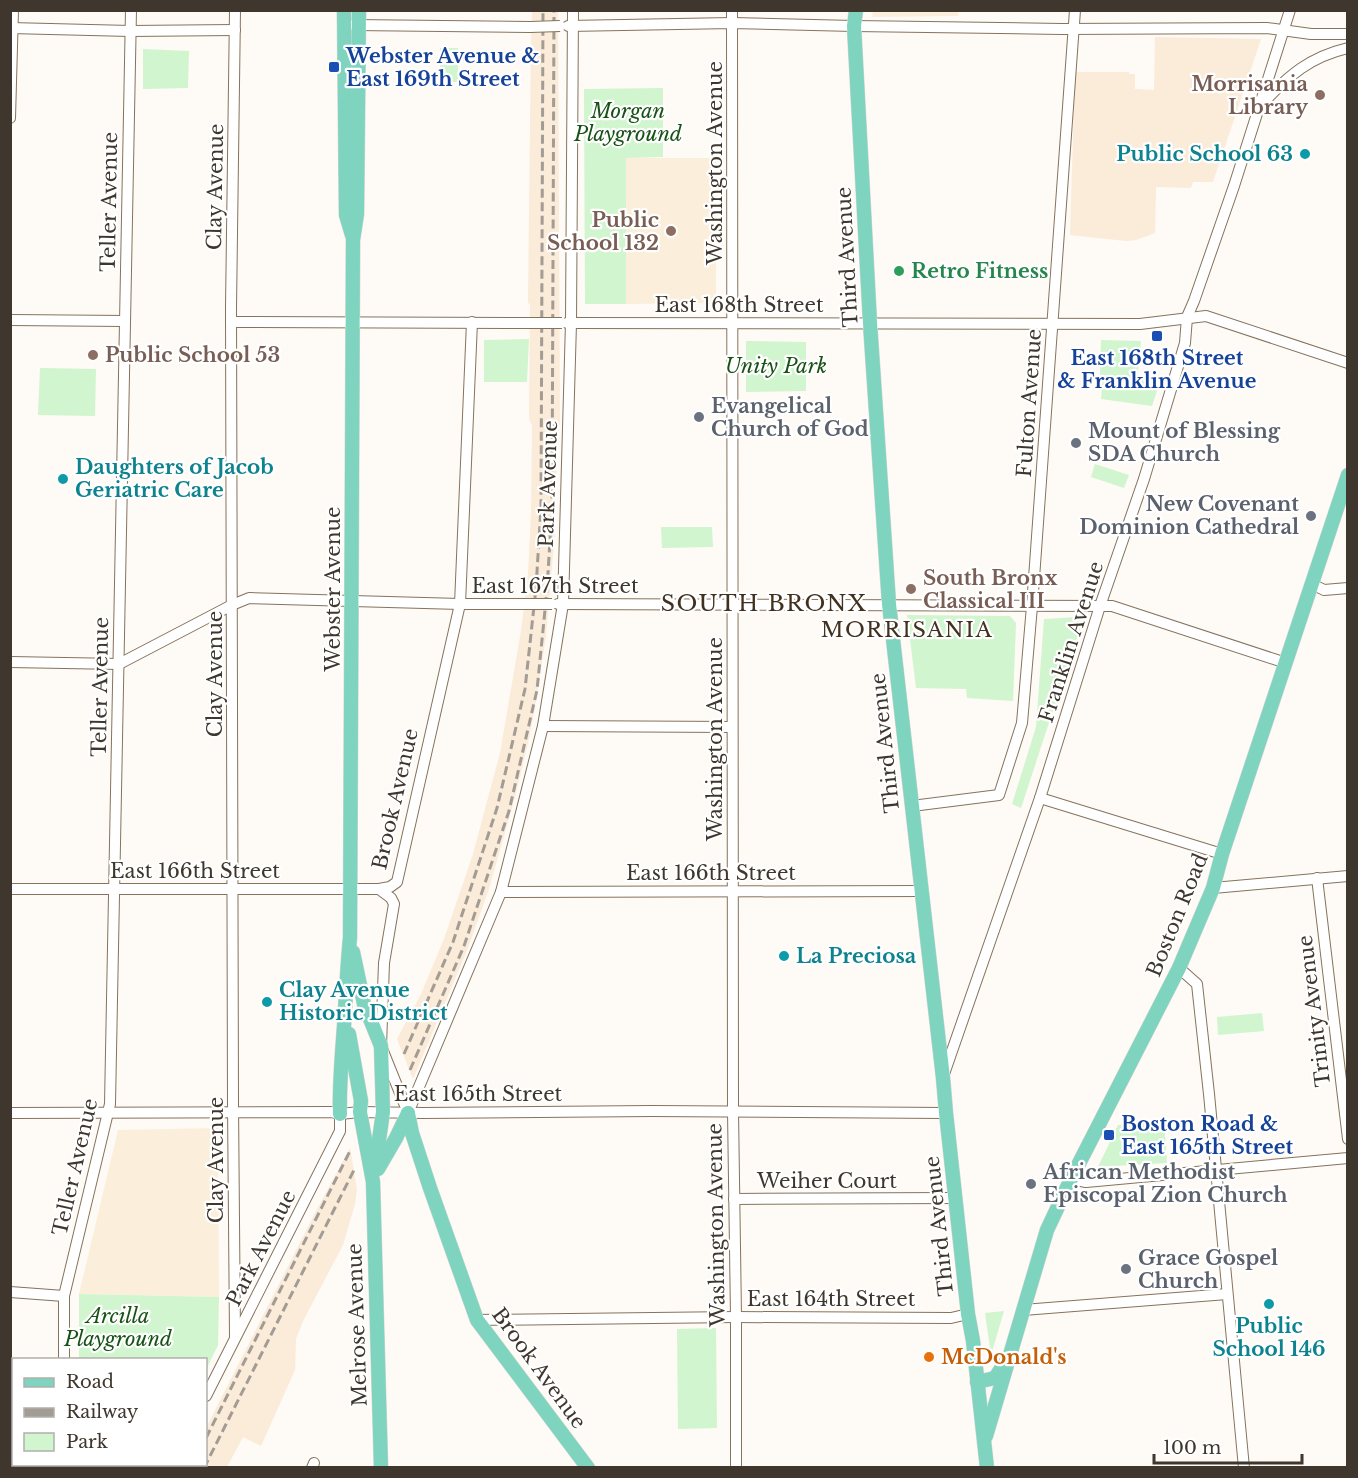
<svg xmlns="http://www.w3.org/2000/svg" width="1358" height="1478" viewBox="0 0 1358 1478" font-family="'Libre Baskerville',serif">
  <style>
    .built { fill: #fbebd9 }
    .education { fill: #fbefdb }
    .green { fill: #d1f5ce }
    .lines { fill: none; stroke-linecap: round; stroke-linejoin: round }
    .minor-casing { stroke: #85735d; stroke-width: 12 }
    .major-casing { stroke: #d9d7d5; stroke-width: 15 }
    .minor { stroke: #fff; stroke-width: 10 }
    .major { stroke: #7fd4bf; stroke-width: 14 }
    .rail { stroke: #a29c95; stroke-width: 3; stroke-dasharray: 9 4.5; stroke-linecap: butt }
    .minor-bridge-casing { stroke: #85735d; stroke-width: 12; stroke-linecap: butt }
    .minor-bridge { stroke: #fff; stroke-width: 10 }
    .transit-dot { fill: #1a4fb4; stroke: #fff; stroke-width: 2 }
    .education-dot { fill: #8d6e63; stroke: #fff; stroke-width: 2 }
    .culture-dot { fill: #0f9aa8; stroke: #fff; stroke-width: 2 }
    .leisure-dot { fill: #2e9e5b; stroke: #fff; stroke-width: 2 }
    .worship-dot { fill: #6b7280; stroke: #fff; stroke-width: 2 }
    .food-dot { fill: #e8710a; stroke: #fff; stroke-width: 2 }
    .labels { text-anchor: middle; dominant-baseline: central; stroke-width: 4.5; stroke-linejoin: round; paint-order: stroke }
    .transit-label { font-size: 20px; font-weight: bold; fill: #164399; stroke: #fff; text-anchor: start }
    .education-label { font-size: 20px; font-weight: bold; fill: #785e54; stroke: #fff; text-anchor: end }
    .park-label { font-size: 20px; font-style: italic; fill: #185316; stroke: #fff }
    .culture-label { font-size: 20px; font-weight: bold; fill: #0d838f; stroke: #fff; text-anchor: start }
    .street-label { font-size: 20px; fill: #3f372d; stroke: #fff }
    .leisure-label { font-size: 20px; font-weight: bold; fill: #27864d; stroke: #fff; text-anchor: start }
    .worship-label { font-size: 20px; font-weight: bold; fill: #5b616d; stroke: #fff; text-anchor: start }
    .food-label { font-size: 20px; font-weight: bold; fill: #c56008; stroke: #fff; text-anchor: start }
    .neighbourhood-label { font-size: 21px; letter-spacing: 1.5px; fill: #42311e; stroke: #fff }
    .quarter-label { font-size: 22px; letter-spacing: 1.5px; fill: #42311e; stroke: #fff }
  </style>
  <rect width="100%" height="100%" fill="#fefaf5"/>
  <g class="built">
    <polygon points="532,11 558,11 560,425 557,426 556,520 546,636 535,707 528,743 514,801 489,889 468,948 413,1079 397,1039 421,994 444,939 473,854 500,753 521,631 528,575 531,513 532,425 529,419 530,304 528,303 531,44"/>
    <polygon points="1155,37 1261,39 1213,182 1193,182 1191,188 1156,187 1155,233 1136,240 1126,241 1070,235 1075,72 1129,72 1129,74 1135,74 1135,89 1154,90"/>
    <polygon points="350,1148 357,1189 355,1204 343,1245 303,1321 296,1339 295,1370 261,1446 243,1437 227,1467 185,1467 187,1465 206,1464 206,1428 315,1213"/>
  </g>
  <g class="education">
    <polygon points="873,11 873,10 959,11 958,16 872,17"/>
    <polygon points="626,158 716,158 716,303 626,304"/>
    <polygon points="218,1128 219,1297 79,1294 118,1130"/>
  </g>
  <g class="green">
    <rect x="440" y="48" width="18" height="34"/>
    <polygon points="143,49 189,51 188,88 143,89"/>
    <polygon points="663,88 663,157 626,158 626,304 585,304 584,89"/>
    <polygon points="529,339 527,382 484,382 484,340"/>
    <polygon points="1101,340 1141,341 1137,380 1160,382 1152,406 1101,399 1103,376 1100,375"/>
    <polygon points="746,341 806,342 806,391 746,392"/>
    <polygon points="40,368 96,369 95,416 38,415"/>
    <polygon points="1095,464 1129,475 1124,488 1091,477"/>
    <polygon points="661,527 712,527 713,547 662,548"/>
    <polygon points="907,615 1010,616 1016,623 1013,701 967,698 966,689 916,688"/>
    <polygon points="1077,617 1082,622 1021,808 1012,804 1036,727 1044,619"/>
    <polygon points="1262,1013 1264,1031 1218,1035 1217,1017"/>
    <polygon points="1164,1121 1167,1163 1098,1167 1118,1125"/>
    <polygon points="79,1294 219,1297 218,1345 206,1370 206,1360 79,1359"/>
    <polygon points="1004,1311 991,1355 985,1313"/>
    <polygon points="716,1328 717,1428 678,1429 677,1329"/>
  </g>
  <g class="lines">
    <g class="minor-casing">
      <g id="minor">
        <polyline points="235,10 231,308 233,1104 235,1337"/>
        <polyline points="732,10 733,1111 736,1317 736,1468"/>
        <polyline points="353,25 530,27"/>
        <polyline points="568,26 732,23 854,26 1062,29 1267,28 1311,34 1348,34"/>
        <polyline points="10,28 130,31 235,30"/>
        <path d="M1263,103C1289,75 1310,57 1348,48"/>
        <polyline points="10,118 13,10"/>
        <polyline points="10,320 125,321"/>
        <polyline points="231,322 526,323"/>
        <polyline points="567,323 1140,324 1206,316 1348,363"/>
        <polyline points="1312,584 1324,590 1348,588"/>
        <polyline points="558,604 1112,606 1286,663"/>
        <polyline points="10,662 119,664 232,605 249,598 460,604 524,604"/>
        <polyline points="543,726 732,727"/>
        <polyline points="1040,798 1222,854"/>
        <polyline points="912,806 999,795 1022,723 1032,606 1075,10"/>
        <polyline points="1317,878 1348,1139"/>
        <polyline points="1213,888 1348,876"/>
        <polyline points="10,889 379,889 390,887 397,882 460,604 472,322"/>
        <polyline points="379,889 391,898 394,904 384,963 381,1046 408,1113"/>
        <polyline points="501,892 921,891"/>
        <polyline points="1179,968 1197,984 1209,1094 1244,1468"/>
        <polyline points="944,1074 1040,798 1100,606 1144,479 1185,343 1187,317 1194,301 1234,186 1290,10"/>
        <polyline points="10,1113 331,1112 340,1114 360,1112 423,1113 652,1111 946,1113"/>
        <polyline points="408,1113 501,892 543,726 563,604 571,323 573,10"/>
        <polyline points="1071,1179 1086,1182 1348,1158"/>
        <polyline points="734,1199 955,1198"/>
        <polyline points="10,1292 64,1296"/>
        <polyline points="1023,1310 1227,1294"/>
        <polyline points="477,1320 736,1317 951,1318 968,1314"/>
        <polyline points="64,1360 64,1296 110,1104 131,10"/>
        <polyline points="206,1396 340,1131 340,1114"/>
        <polyline points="65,1464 65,1468"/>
        <polyline points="169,1468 171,1464"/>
        <polyline points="312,1468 314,1463"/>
      </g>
    </g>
    <g class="major-casing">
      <g id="major">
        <polyline points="344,10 346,215 352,235"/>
        <polyline points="856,10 854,26 870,323 889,604 943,1078 946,1113 968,1314 973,1341 987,1468"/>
        <polyline points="353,952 364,1004 381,1046 383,1112 375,1168"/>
        <polyline points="349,1034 361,1101 360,1112 373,1182 381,1468"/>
        <polyline points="408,1113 412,1133 430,1188 477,1320 588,1468"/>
        <path d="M340,1114C339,1085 342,1055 344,1026C346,996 347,967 350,938L353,240L357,214L359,10"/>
        <polyline points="378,1169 396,1138 408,1113"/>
        <polyline points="977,1382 995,1378 1005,1363"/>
        <polyline points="986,1436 1047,1230 1071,1179 1179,968 1213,888 1222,854 1348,475"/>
      </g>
    </g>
    <use href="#minor" class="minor"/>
    <use href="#major" class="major"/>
    <g class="rail">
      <polyline points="404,1054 453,942 497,808 525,689 536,588 541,507 543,10"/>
      <polyline points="410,1070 464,946 509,811 537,690 547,590 552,507 554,10"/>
      <polyline points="206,1438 350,1151"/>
      <polyline points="191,1468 192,1464"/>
      <polyline points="204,1468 354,1170"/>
    </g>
    <g class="minor-bridge-casing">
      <g id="minor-bridge">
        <polyline points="530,27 560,26"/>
        <polyline points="526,323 562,323"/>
        <polyline points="524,604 552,604"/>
      </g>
    </g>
    <use href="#minor-bridge" class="minor-bridge"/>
  </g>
  <g class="transit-dot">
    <rect x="328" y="61" width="12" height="12" rx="3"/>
    <rect x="1151" y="330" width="12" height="12" rx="3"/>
    <rect x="1103" y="1129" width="12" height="12" rx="3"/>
  </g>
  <g class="education-dot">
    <circle cx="1320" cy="95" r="6"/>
    <circle cx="671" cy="231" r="6"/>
    <circle cx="93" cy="355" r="6"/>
    <circle cx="911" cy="589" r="6"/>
  </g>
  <g class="culture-dot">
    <circle cx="1305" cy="154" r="6"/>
    <circle cx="63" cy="479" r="6"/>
    <circle cx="784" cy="956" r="6"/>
    <circle cx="267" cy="1002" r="6"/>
    <circle cx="1269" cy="1304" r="6"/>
  </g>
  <circle class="leisure-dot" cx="899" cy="271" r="6"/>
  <g class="worship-dot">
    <circle cx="699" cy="417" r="6"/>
    <circle cx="1076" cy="443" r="6"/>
    <circle cx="1311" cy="516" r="6"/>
    <circle cx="1031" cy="1184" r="6"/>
    <circle cx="1126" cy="1269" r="6"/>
  </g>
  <circle class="food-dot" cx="929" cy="1357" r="6"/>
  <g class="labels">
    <g class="transit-label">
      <text x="346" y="56">Webster Avenue &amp;<tspan x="346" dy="23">East 169th Street</tspan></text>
      <text x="1157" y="358" text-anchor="middle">East 168th Street<tspan x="1157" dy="23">&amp; Franklin Avenue</tspan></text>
      <text x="1121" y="1124">Boston Road &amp;<tspan x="1121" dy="23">East 165th Street</tspan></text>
    </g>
    <g class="education-label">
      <text x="1308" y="84">Morrisania<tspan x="1308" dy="23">Library</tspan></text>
      <text x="659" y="220">Public<tspan x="659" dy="23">School 132</tspan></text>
      <text x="105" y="355" text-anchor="start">Public School 53</text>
      <text x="923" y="578" text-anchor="start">South Bronx<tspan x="923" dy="23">Classical III</tspan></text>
    </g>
    <g class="park-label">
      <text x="628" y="111">Morgan<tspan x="628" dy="23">Playground</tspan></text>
      <text x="776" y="366">Unity Park</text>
      <text x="118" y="1316">Arcilla<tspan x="118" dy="23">Playground</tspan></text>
    </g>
    <g class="culture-label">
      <text x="1293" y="154" text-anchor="end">Public School 63</text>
      <text x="75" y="467">Daughters of Jacob<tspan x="75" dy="23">Geriatric Care</tspan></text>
      <text x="796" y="956">La Preciosa</text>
      <text x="279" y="990">Clay Avenue<tspan x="279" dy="23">Historic District</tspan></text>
      <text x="1269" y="1326" text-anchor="middle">Public<tspan x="1269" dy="23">School 146</tspan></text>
    </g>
    <g class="street-label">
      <text transform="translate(715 163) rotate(-90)">Washington Avenue</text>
      <text transform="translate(215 187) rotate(-89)">Clay Avenue</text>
      <text transform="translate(109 202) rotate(-89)">Teller Avenue</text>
      <text transform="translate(847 257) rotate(-93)">Third Avenue</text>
      <text x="739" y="305">East 168th Street</text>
      <text transform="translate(1029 403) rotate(-86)">Fulton Avenue</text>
      <text transform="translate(548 484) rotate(-88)">Park Avenue</text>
      <text x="555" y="586">East 167th Street</text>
      <text transform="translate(333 589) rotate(-90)">Webster Avenue</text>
      <text transform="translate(1071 642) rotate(-72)">Franklin Avenue</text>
      <text transform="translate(215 674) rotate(-90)">Clay Avenue</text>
      <text transform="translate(100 687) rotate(-89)">Teller Avenue</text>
      <text transform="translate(715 739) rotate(-90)">Washington Avenue</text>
      <text transform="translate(885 743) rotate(-96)">Third Avenue</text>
      <text transform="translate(395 799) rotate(-77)">Brook Avenue</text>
      <text x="195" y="871">East 166th Street</text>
      <text x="711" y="873">East 166th Street</text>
      <text transform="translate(1177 915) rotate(-68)">Boston Road</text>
      <text transform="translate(1314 1011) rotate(-97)">Trinity Avenue</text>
      <text x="478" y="1094">East 165th Street</text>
      <text transform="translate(216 1160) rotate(-90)">Clay Avenue</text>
      <text transform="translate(75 1167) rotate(-77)">Teller Avenue</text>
      <text x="827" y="1181">Weiher Court</text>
      <text transform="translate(716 1225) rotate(-91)">Washington Avenue</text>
      <text transform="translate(939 1226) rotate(-96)">Third Avenue</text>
      <text transform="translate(261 1248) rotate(-63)">Park Avenue</text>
      <text x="831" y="1299">East 164th Street</text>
      <text transform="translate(357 1325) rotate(-92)">Melrose Avenue</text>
      <text transform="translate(539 1368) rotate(54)">Brook Avenue</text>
    </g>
    <g class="leisure-label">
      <text x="911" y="271">Retro Fitness</text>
    </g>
    <g class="worship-label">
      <text x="711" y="406">Evangelical<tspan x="711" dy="23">Church of God</tspan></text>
      <text x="1088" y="431">Mount of Blessing<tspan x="1088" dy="23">SDA Church</tspan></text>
      <text x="1299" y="504" text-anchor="end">New Covenant<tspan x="1299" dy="23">Dominion Cathedral</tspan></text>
      <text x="1043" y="1172">African Methodist<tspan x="1043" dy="23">Episcopal Zion Church</tspan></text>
      <text x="1138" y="1258">Grace Gospel<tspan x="1138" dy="23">Church</tspan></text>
    </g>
    <g class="food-label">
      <text x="941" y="1357">McDonald's</text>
    </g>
    <g class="neighbourhood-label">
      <text x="907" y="630">MORRISANIA</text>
    </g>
    <g class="quarter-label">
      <text x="764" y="603">SOUTH BRONX</text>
    </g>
  </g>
  <rect width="1358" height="1478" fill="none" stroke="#3f372d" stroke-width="24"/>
  <rect x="12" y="1358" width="195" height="108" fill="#ffffff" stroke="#b2afab" stroke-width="1.5"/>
  <rect x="24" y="1378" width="30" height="9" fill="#7fd4bf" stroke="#b2afab" stroke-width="1.5"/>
  <text x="66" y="1388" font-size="18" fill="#3f372d">Road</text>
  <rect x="24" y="1408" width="30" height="9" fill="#a29c95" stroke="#b2afab" stroke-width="1.5"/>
  <text x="66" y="1418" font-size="18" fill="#3f372d">Railway</text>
  <rect x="24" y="1433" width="30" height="18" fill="#d1f5ce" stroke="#b2afab" stroke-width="1.5"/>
  <text x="66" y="1448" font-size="18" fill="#3f372d">Park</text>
  <path d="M1154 1454v9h148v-9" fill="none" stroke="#3f372d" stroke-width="3"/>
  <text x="1163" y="1454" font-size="18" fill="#3f372d" stroke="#ffffff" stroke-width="4.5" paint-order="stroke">100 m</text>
</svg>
